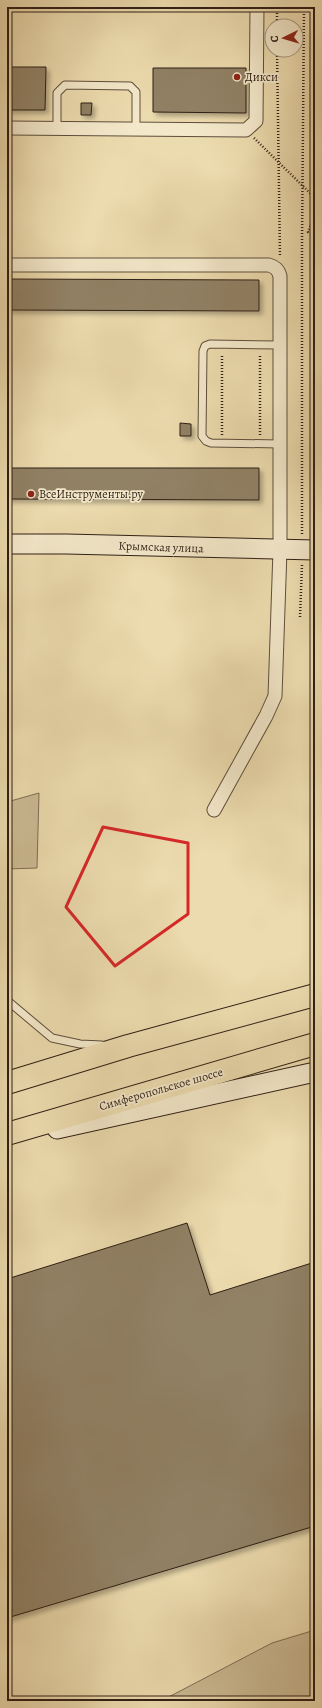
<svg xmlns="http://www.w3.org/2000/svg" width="322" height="1708" viewBox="0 0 322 1708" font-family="Alegreya,serif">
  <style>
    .green { fill: #ccbb94; stroke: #7e6d54 }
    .building { fill: #918165; stroke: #2f1f15; filter: url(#shadow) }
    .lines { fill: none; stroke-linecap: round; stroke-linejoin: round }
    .lane-casing { stroke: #5e4e3b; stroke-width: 9 }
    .street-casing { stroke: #5e4e3b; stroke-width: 15 }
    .secondary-casing { stroke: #2f1f15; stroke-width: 21 }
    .highway-casing { stroke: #2f1f15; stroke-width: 24 }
    .path { stroke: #2f1f15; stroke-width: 2.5; stroke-dasharray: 1 2; stroke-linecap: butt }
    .lane { stroke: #f3e8ca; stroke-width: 7 }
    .street { stroke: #f3e8ca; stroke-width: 13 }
    .secondary { stroke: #f3e8ca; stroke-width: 19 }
    .highway { stroke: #ecdbae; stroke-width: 22 }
    .marked { fill: none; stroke: #d62828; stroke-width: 3; stroke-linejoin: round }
    .poi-dot { fill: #8f2418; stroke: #f3e8ca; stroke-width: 1.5 }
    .labels { text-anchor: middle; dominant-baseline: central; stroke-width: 3.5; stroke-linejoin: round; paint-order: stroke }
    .poi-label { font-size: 12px; fill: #2f1f15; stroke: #f3e8ca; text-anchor: start }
    .street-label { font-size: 12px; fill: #2f1f15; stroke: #f3e8ca }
  </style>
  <defs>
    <filter id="shadow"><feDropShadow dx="3.5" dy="3.5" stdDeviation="2" flood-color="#0004"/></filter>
  </defs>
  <rect width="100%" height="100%" fill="#ecdbae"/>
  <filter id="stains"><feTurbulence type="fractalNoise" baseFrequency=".005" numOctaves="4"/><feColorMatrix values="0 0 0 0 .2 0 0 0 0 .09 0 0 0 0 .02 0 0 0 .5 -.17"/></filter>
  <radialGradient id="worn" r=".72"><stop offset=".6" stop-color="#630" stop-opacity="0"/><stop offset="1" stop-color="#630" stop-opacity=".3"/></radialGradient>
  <g class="green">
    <polygon points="39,793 37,868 7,869 7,802"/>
    <polygon points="315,1630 315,1701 161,1701 272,1643"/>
  </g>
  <g class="building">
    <polygon points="7,67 46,67 45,110 7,110"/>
    <polygon points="153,68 246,68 246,113 153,112"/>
    <polygon points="81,103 92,103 91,115 81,115"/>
    <polygon points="7,279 259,280 259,311 7,310"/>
    <polygon points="180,423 191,424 191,436 180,436"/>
    <polygon points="7,468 259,468 259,500 7,499"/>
    <polygon points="187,1223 210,1295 315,1262 315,1526 7,1618 7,1279"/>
  </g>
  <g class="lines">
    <g class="lane-casing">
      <g id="lane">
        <polyline points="57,129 57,93 65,85 130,86 136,92 136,129"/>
        <polyline points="280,444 211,443 206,441 202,436 203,351 205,346 210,344 280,345"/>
        <polyline points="7,1003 9,1002 52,1038 80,1044 102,1045"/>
      </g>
    </g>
    <g class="street-casing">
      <g id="street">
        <polyline points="7,128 246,130 256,121 257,7"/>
        <path d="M7,265H269C275,267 278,269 280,276V550L275,696L266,716L214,810"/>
      </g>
    </g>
    <g class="secondary-casing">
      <g id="secondary">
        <polyline points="7,544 66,544 315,550"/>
        <polyline points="57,1129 315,1072"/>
      </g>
    </g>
    <g class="highway-casing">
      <g id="highway">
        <polyline points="7,1083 128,1046 315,995"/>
        <polyline points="7,1134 315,1044"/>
      </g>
    </g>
    <g class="path">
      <polyline points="277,7 277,26"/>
      <polyline points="277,50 280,257"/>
      <polyline points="254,138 315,198"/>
      <polyline points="315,215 308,232 315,235"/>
      <polyline points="222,435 222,354"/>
      <polyline points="260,435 260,354"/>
      <polyline points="302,534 302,246 304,7"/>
      <polyline points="300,617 302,565"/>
    </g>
    <use href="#lane" class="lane"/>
    <use href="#street" class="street"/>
    <use href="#secondary" class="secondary"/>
    <use href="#highway" class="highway"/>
  </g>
  <path class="marked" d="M103,827L188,843V914L115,966L66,907Z"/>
  <g class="poi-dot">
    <circle cx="237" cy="77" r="4"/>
    <circle cx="31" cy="494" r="4"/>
  </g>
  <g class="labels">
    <g class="poi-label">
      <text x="245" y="77">Дикси</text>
      <text x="39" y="494">ВсеИнструменты.ру</text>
    </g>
    <g class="street-label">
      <text transform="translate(161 547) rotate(2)">Крымская улица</text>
      <text transform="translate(161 1089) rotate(-16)">Симферопольское шоссе</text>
    </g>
  </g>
  <rect width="322" height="1708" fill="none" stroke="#ecdbae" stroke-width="24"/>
  <rect x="8" y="8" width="306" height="1692" fill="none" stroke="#2f1f15" stroke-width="2"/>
  <rect x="12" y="12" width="298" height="1684" fill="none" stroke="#2f1f15"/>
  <g transform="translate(284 38) rotate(265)"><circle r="19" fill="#f3e8ca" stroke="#a59882"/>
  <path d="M0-3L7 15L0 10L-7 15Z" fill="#8f2418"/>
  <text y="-6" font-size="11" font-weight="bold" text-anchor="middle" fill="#2f1f15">С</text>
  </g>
  <rect width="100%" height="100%" filter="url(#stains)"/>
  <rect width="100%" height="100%" fill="url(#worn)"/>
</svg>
